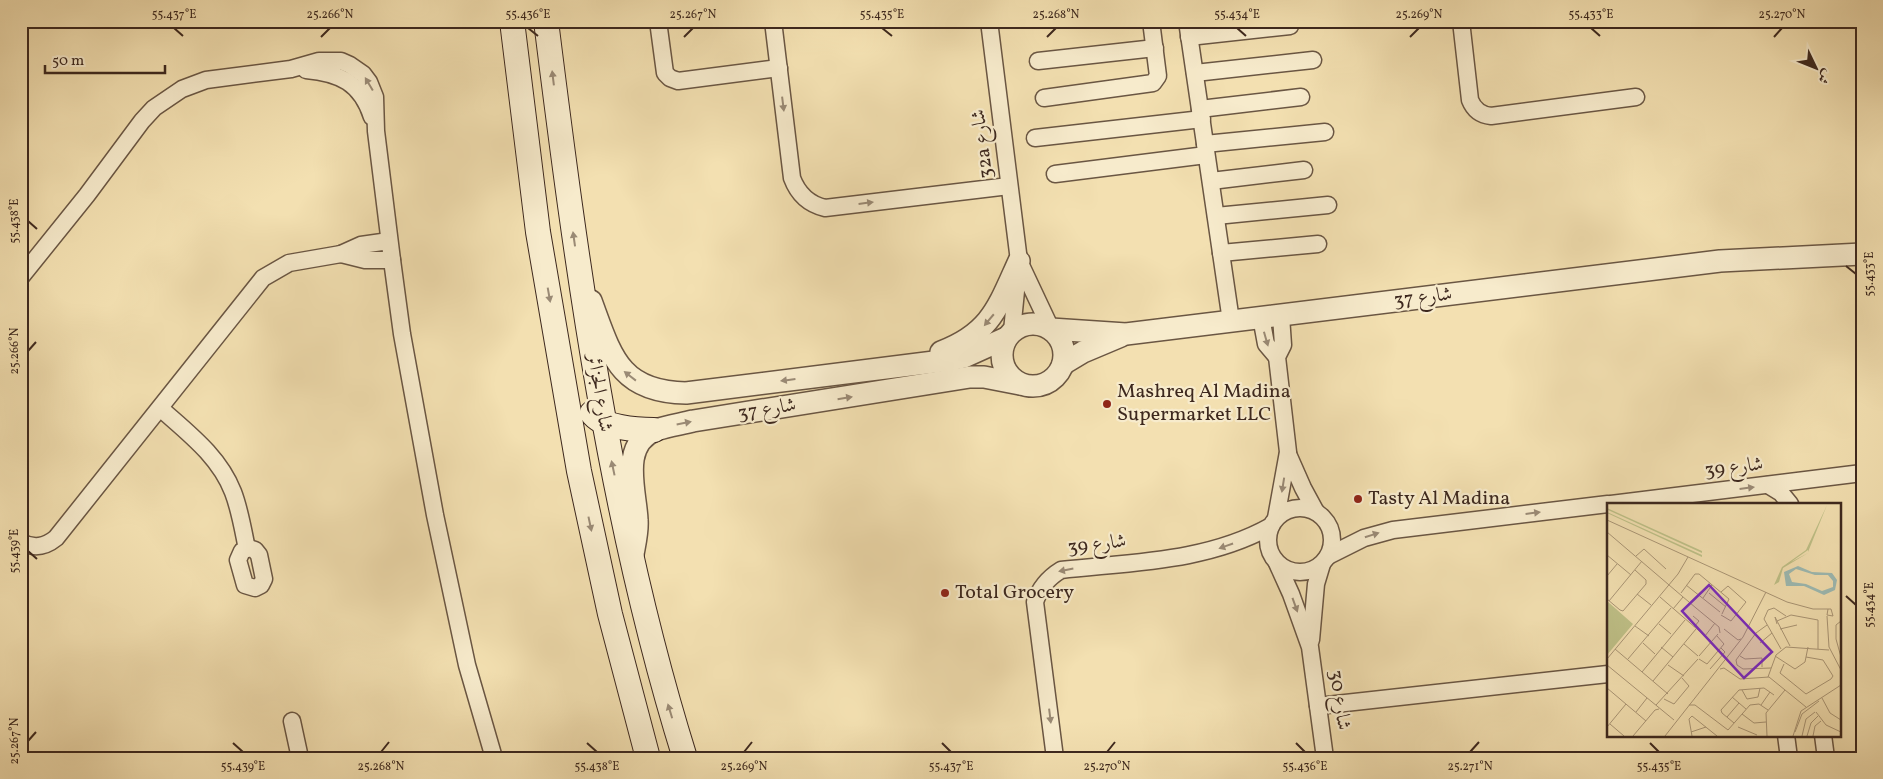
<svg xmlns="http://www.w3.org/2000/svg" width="1883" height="779" viewBox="0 0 1883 779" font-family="Vollkorn,Amiri,serif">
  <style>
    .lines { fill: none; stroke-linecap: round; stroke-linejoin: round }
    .minor-casing { stroke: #6a5643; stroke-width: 19 }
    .tertiary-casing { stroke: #6a5643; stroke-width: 24 }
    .secondary-casing { stroke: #3d281e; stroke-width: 26 }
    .minor { stroke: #f7ebcc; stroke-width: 16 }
    .tertiary { stroke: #f7ebcc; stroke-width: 21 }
    .secondary { stroke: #f7ebcc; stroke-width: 24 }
    .oneway { fill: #9a8a75 }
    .ticks { fill: none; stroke: #3d281e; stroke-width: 2 }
    .poi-dot { fill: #8f2418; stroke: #f7ebcc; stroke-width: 2 }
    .labels { text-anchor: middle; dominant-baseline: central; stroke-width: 4.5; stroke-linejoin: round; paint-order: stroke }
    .street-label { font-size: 20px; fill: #3d281e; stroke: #f7ebcc }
    .poi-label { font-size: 20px; fill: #3d281e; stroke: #f7ebcc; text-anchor: start }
    .inset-road { fill: none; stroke: #aa9676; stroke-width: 1 }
    .view { fill: #7b2cbf; fill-opacity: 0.15; stroke: #7b2cbf; stroke-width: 2.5 }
    .inset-edge { fill: none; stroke: #3d281e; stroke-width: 2.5 }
    .neatline { fill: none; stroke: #3d281e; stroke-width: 2 }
    .ticks-label { font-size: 12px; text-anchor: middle; fill: #3d281e }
  </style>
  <rect width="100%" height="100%" fill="#f3e0b1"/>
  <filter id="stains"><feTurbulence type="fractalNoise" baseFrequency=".004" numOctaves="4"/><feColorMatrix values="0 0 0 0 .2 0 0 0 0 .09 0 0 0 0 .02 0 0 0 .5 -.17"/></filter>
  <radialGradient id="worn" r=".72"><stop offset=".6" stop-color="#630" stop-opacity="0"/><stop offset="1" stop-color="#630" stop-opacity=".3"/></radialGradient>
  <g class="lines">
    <g class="minor-casing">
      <g id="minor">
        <polyline points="658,21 665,73 670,78 678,81 779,68"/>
        <path d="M773,21L792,178C798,194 808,204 825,208L1009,186"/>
        <polyline points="989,21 1019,261 1012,331"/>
        <polyline points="1187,21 1231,321"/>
        <path d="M1461,21L1470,100C1474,110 1481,115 1491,116L1636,97"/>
        <polyline points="1189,37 1290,26"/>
        <polyline points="1038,61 1155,48"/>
        <path d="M306,70C340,73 361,83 372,117"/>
        <polyline points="1195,73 1313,60"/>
        <polyline points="1044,98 1153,83 1158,76 1151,21"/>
        <polyline points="1200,109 1301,97"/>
        <polyline points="1035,138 1202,119"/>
        <polyline points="1205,144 1325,132"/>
        <polyline points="1055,174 1206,155"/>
        <polyline points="1211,181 1304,170"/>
        <polyline points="1216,216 1328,205"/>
        <polyline points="1221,253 1318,244"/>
        <polyline points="341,254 365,260 392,260"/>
        <polyline points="1019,261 1051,329"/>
        <polyline points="21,277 87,195 142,121 154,108 182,89 206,80 291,69 319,61 341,61 350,65 363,74 369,82 375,97 376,131 392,260 402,334 435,515 467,665 494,758"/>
        <polyline points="1261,317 1266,344 1277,357"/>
        <path d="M160,408C188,433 219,456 233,492C240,510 243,530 247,549"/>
        <polyline points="1288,454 1303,488 1316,512"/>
        <polyline points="1768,485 1781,493 1790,504"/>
        <polyline points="1611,504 1862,473"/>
        <circle cx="1300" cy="540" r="32"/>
        <polyline points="1276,518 1288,452 1277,357 1283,345 1281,316"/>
        <path d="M21,542C34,549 45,547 56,538L263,278L289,263L341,254L361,245L389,241"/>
        <polygon points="249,548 255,550 259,555 264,579 261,585 255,588 245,585 238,560 242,551"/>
        <polyline points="1328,556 1364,538 1393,530 1608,504"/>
        <polyline points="1277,563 1291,594 1310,647 1325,758"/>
        <polyline points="1311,640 1316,584 1322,564"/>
        <polyline points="1318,706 1608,674"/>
        <polyline points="292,721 300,758"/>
        <polyline points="1786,735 1789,758"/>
        <polyline points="1823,735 1826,758"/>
        <path d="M1055,758L1035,602C1040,587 1048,578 1061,570C1132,562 1207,562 1271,526"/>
      </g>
    </g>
    <g class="tertiary-casing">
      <g id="tertiary">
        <path d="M591,301C611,355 619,392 686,393L950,360L964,357L1006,338"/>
        <circle cx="1033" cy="355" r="31"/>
        <polyline points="1051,329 1126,334 1720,261 1862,254"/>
        <path d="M941,352C991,333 998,307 1019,261"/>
        <polyline points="1063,364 1083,352 1121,336"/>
        <path d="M633,554C635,543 638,531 637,520C636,492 619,444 656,430C667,426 681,424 693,421L970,377H984L1020,384"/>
      </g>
    </g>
    <g class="secondary-casing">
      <g id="secondary">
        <polyline points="512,21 538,232 579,471 610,614 648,758"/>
        <path d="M546,21C577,269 610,518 685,758"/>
        <path d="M592,413C602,428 638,430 654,430"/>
      </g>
    </g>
    <use href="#minor" class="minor"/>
    <use href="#tertiary" class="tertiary"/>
    <use href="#secondary" class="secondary"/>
  </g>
  <defs><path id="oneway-solid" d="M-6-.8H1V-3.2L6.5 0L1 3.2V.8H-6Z" transform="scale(1.25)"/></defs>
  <g class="oneway">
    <use href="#oneway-solid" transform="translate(553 78) rotate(-97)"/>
    <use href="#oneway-solid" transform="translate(369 84) rotate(-121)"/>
    <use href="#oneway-solid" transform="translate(783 104) rotate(83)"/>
    <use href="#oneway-solid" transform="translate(866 203) rotate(-7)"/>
    <use href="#oneway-solid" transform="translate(574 239) rotate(-98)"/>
    <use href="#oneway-solid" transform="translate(549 295) rotate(80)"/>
    <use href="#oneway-solid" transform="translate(989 320) rotate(130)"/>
    <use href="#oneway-solid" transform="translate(1266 339) rotate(74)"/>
    <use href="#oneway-solid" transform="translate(630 376) rotate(-142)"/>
    <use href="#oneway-solid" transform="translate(788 380) rotate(173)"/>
    <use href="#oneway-solid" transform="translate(845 398) rotate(-9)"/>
    <use href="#oneway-solid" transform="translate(684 423) rotate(-11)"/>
    <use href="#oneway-solid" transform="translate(613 468) rotate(-102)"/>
    <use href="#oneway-solid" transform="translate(1283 485) rotate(99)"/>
    <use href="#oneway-solid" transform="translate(1747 488) rotate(-7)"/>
    <use href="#oneway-solid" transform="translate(1533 513) rotate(-7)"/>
    <use href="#oneway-solid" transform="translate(590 524) rotate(78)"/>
    <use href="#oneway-solid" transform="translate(1372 535) rotate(-18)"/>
    <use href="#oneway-solid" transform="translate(1226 546) rotate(161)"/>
    <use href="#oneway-solid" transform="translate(1066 570) rotate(169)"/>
    <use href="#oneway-solid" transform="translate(1295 605) rotate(70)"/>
    <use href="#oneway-solid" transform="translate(670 711) rotate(-107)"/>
    <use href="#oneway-solid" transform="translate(1050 716) rotate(83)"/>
  </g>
  <path class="ticks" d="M174,28L183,36M528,28L538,36M882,28L892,36M1237,28L1246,36M1591,28L1600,36M321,37L330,28M684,37L693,28M1047,37L1056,28M1410,37L1419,28M1774,37L1782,28M28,221L37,229M1846,266L1856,274M28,351L36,342M28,551L37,559M1846,596L1856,605M28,741L36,732M233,743L243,752M587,743L597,752M942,743L951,752M1296,743L1305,752M1650,743L1659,752M381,752L389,742M744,752L752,742M1107,752L1115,742M1470,752L1479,742"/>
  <g class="poi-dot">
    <circle cx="1107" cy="404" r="5"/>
    <circle cx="1358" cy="499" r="5"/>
    <circle cx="945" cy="593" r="5"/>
  </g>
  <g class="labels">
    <g class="street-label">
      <text transform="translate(983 144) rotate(-97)">32a شارع</text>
      <text transform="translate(1423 298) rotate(-7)">شارع 37</text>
      <text transform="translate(599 393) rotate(81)">شارع الجزائر</text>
      <text transform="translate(767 410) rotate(-9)">شارع 37</text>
      <text transform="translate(1734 468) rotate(-7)">شارع 39</text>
      <text transform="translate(1097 545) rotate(-7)">شارع 39</text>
      <text transform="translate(1339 700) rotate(82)">شارع 30</text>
    </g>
    <g class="poi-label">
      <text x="1117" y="392">Mashreq Al Madina<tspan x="1117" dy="23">Supermarket LLC</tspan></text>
      <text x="1368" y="499">Tasty Al Madina</text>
      <text x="955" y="593">Total Grocery</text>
    </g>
  </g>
  <g transform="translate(1607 503)">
    <rect width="234" height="234" fill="#f3e0b1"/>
    <path d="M220,2L201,49V47L184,59L201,50L176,65L172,79L167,82L175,64L199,47ZM0,5L95,48V50L1,7ZM0,9L95,52V54L0,10ZM0,98L26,121L0,152Z" fill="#bfc188"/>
    <path d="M191,63L205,69L225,70L230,77L228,87L217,92L197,83H179L177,69ZM189,66L208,72H221L226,78V84L215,88L199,81L185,79L182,71Z" fill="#9dbbb4" fill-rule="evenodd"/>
    <path class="inset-road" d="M0,17L180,99L206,106H224L226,113L220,112L221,106M0,29L89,105M0,52L24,72M29,53L37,46L59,66M28,67L39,77V81M88,71H92L122,96M0,73L10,61M79,82L113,109M114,89L121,83L139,99L124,118L114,112M74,90L88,71M102,90L119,104M30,91L44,102M53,94L105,139M96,95L105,82M0,96L13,107M2,98L35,58M89,105L112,124L113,130M66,106L76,94M13,107L16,108L39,81M115,111L122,96M86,113L92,118L87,124M220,113L222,144L234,167M170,118L184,112L211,117V146M234,118L229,122V136L234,154M52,121L64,131M170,121L168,114L183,143M28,123L42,133M117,126L131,137L134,136M173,126L190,122M98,133L108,120M36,140L48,151M153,140L165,130M77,141L91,153M54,144L66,154M8,146L61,191M174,146L157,116L161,107L167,105L179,113M92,153L111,131M133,153L138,156L155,155V164M168,153L188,166L198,159L201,144M199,154L216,157L226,173L224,176M0,156L71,71L81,54M21,156L64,105M92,156L100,161L117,141L110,133M177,161L173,170L199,191L224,176M0,162L67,217M61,162L77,173M130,162L129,157L149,130L160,122M130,162L136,166L164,165M103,166L118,149L114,145M113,166L117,165L133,176L162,174L199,204M35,169L78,117M161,174L169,152L179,144L222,147M46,178L89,126M0,185L39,218M135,187L140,196L151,194L153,185M125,194L139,206M215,195L223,210L234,217M57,196L67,201L82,183L75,175M49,202L91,156M82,202H88L121,227M154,202L163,189M29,209L40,195M209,209L219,222L234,229M115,210L114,207L132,187L157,185L167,192M115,210L127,220M135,211L147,220L159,219M120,214L132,200M3,221L17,233M0,224L19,201M131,224L150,232M121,227L143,202L152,201L161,207M84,229L99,224M188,229L195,211L212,198M26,233L48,207L52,206M58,233L136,134L159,89M85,233L82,216L85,213L110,233M160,233L159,210L178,187M186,233L194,208L234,182M195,233L199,216L208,209M200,233L204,220L211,213M206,233L208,223L214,218"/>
    <path class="view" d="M102,82L165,149L137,175L75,108Z"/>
    <rect width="234" height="234" class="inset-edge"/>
  </g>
  <rect width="1883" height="779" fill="none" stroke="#f3e0b1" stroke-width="55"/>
  <g transform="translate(1816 68) rotate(133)" stroke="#f7ebcc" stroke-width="4" paint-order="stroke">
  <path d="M0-4L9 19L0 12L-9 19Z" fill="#3d281e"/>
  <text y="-8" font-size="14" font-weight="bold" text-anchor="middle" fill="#3d281e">ش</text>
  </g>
  <path d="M45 65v8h120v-8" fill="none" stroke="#3d281e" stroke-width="2.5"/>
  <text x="52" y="65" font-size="15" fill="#3d281e" stroke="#f7ebcc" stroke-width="4" paint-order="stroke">50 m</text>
  <rect x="28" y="28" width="1828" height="724" class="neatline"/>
  <g class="ticks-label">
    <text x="174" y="18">55.437°E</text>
    <text x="330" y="18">25.266°N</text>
    <text x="528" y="18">55.436°E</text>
    <text x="693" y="18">25.267°N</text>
    <text x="882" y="18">55.435°E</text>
    <text x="1056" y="18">25.268°N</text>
    <text x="1237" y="18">55.434°E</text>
    <text x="1419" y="18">25.269°N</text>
    <text x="1591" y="18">55.433°E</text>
    <text x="1782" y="18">25.270°N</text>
    <text transform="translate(14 221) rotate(-90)" y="4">55.438°E</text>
    <text transform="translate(1869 274) rotate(-90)" y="4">55.433°E</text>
    <text transform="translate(14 351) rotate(-90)" y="4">25.266°N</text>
    <text transform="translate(14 551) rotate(-90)" y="4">55.439°E</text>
    <text transform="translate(1869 605) rotate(-90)" y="4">55.434°E</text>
    <text transform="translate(14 741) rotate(-90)" y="4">25.267°N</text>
    <text x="243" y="770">55.439°E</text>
    <text x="381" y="770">25.268°N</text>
    <text x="597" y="770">55.438°E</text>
    <text x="744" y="770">25.269°N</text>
    <text x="951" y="770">55.437°E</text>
    <text x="1107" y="770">25.270°N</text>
    <text x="1305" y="770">55.436°E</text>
    <text x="1470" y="770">25.271°N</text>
    <text x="1659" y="770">55.435°E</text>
  </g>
  <rect width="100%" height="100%" filter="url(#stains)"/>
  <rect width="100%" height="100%" fill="url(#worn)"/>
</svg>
